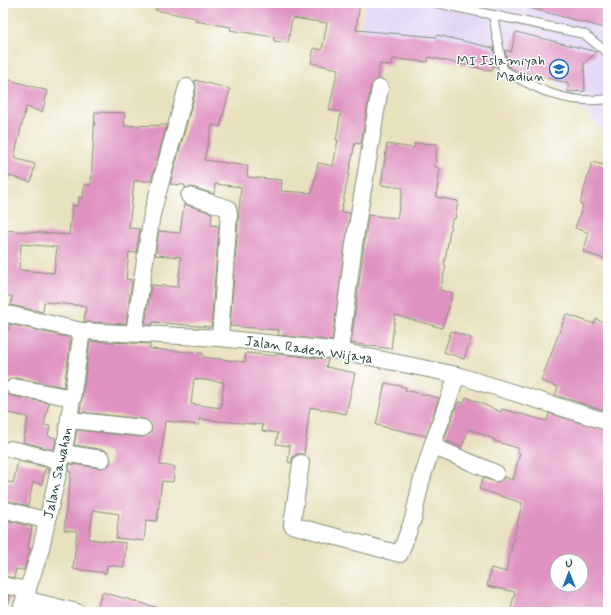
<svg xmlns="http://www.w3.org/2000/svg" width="611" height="615" viewBox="0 0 611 615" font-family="Mynerve,sans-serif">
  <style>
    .built { fill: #e1d4f4 }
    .building { fill: #df92c0; fill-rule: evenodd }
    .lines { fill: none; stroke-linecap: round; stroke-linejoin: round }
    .service-casing { stroke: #848f79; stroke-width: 10 }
    .minor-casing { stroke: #848f79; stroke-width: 18 }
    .service { stroke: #fff; stroke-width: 8 }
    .minor { stroke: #fff; stroke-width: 16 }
    .labels { text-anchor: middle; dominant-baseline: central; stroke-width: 3; stroke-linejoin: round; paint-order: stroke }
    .poi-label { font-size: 14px; fill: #1f3d34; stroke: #fff; text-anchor: end }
    .street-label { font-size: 14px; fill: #1f3d34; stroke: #fff }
  </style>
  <rect width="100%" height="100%" fill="#fff"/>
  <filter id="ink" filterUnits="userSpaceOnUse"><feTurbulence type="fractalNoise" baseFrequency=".025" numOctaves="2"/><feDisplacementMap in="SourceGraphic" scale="8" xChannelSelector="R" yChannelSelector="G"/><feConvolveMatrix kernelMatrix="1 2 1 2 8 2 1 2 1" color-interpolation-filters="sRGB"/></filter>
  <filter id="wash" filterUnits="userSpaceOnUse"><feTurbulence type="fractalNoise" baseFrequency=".012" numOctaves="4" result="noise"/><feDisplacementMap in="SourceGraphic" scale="16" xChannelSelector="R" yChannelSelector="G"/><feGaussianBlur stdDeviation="0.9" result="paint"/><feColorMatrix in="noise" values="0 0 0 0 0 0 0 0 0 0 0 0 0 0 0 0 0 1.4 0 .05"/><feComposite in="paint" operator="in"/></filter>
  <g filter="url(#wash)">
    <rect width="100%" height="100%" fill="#e8e1be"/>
    <polygon class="built" points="365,3 608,3 608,127 601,128 547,75 473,63 420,57 359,37"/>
    <g id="blocks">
      <g class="building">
        <polygon points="156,3 360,3 356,30 436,37 437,35 493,48 497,67 493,66 492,71 429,57 428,62 393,59 392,66 380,64 377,79 371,86 361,144 355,143 341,212 350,213 332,341 278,335 279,330 230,326 241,187 215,184 214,194 192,187 185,188 185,185 170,184 196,90 195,80 230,89 220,127 212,125 204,160 248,166 247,177 282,180 281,191 312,193 318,163 333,166 338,140 336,140 341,112 329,110 338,69 311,63 314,48 322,50 327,23 292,18 288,43 274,41 274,37 230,30 231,27 195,21 196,18 155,10"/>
        <polygon points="527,3 608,3 608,29 526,7"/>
        <polygon points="516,32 597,52 584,63 585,91 568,92 568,83 517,71 508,66 505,50 511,52"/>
        <polygon points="3,78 48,91 42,112 26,107 14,158 35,164 31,182 9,176 8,181 3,180"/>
        <path d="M95,112L125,113L124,126L167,125L151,181H134L129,228L140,229L136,253L129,252L126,279L132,280L126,324L84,322L86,306L44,302L43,312L11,305L12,296H3V230L69,235L72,205L78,206L79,197L83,198L84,185H91ZM21,244L57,247L54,273L19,270Z"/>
        <polygon points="415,143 437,144 435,167 440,168 436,197 458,201 455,219 452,219 444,265 446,266 440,290 453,293 442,328 395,315 391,349 351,343 368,215 397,218 403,188 381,185 387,144 414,148"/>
        <polygon points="592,162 608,166 608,260 583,252 589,233 575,228 583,205 580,204"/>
        <polygon points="184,204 212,213 211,225 219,226 211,327 153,322 152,325 145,325 151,285 178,287 181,257 155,255 159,231 180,233"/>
        <polygon points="566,314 594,324 596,319 608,324 608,412 555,395 558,387 541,381"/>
        <polygon points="9,324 71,338 64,387 15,378 7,381 5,386 8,394 12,396 49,403 44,425 50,426 48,436 56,438 54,450 23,442 28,417 3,412 3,329 9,330"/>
        <polygon points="451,331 471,338 464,359 444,352"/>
        <path d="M90,341L150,344V349L203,353V357L245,362L246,353L276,356V354L328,359L326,367L355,373L346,414L310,407L304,454H297L293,457L291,463L288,462L290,446L276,444L278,433L262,431L263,425L199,419V425L165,421L160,465L175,467L173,482L162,481L157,521L146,520L144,541L116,538L119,514L93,510L89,539L126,543L124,567L107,565L106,573L73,569L77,531L64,530L71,472H68L70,464L101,468L109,465L111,460L108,452L104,450L74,445L77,430L142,437L150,434L152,429L151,424L144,419L80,412ZM194,379L224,382L221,408L191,404Z"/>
        <polygon points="385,383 406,387 405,390 439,398 426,436 376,425"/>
        <path d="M466,397L501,412L502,409L547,421L549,413L608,431V612H510L515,592L487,586L491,568L506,572L522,503L479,489L483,478L497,482L505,477L513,480L520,453L517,452L518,448L494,441V439L469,429L462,447L444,440L458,402L464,403ZM557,561H581V585H557Z"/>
        <polygon points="18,461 50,468 49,470 45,469 42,484 33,482 28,506 3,500 3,481 13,483"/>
        <polygon points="3,519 32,527 28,548 30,549 24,570 16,569 14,578 3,576"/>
        <polygon points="102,592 159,608 159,612 96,612"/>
        <polygon points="3,595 10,596 9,603 3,603"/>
      </g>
    </g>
  </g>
  <g filter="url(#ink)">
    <use href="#blocks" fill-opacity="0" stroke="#848f79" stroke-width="1"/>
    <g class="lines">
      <g class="service-casing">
        <g id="service">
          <polyline points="436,3 584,34 608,53"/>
          <path d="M493,15L503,70C538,90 567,105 608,99"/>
        </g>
      </g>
      <g class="minor-casing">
        <g id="minor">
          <polyline points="189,196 228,208 229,213 220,338"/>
          <polyline points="3,313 82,331 220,338 340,351 457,375 608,422"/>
          <polyline points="134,333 152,214 187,87"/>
          <polyline points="340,351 354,244 380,88"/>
          <polyline points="457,375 432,446 496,473"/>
          <polyline points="14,387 73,398"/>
          <polyline points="70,420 143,428"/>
          <polyline points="11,449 61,461"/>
          <polyline points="63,453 102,459"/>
          <polyline points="301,463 292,525 400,554 413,519 421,482 432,446"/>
          <polyline points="3,509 48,521"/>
          <polyline points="3,585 28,590"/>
          <polyline points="25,599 77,612"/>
          <polyline points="20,612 40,552 66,439 82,331"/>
        </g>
      </g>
      <use href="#service" class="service"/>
      <use href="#minor" class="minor"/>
    </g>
  </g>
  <defs>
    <g id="school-ring" transform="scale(1)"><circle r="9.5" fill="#fff" stroke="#1f6fb2" stroke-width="1.5"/><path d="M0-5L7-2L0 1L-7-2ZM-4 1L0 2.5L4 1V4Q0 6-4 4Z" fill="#1f6fb2"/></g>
  </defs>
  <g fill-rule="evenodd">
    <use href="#school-ring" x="559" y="69"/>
  </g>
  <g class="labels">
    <g class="poi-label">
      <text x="545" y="61">MI Islamiyah<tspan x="545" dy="16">Madiun</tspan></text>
    </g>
    <g class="street-label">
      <text transform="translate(309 350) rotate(8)">Jalan Raden Wijaya</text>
      <text transform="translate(58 473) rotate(-78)">Jalan Sawahan</text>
    </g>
  </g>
  <rect width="611" height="615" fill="none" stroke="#fff" stroke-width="16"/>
  <g transform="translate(569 573)"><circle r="19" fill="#ffffff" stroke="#a5b1ae"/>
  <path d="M0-3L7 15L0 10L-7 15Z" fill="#1f6fb2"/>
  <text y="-6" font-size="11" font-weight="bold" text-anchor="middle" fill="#1f3d34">U</text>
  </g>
</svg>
